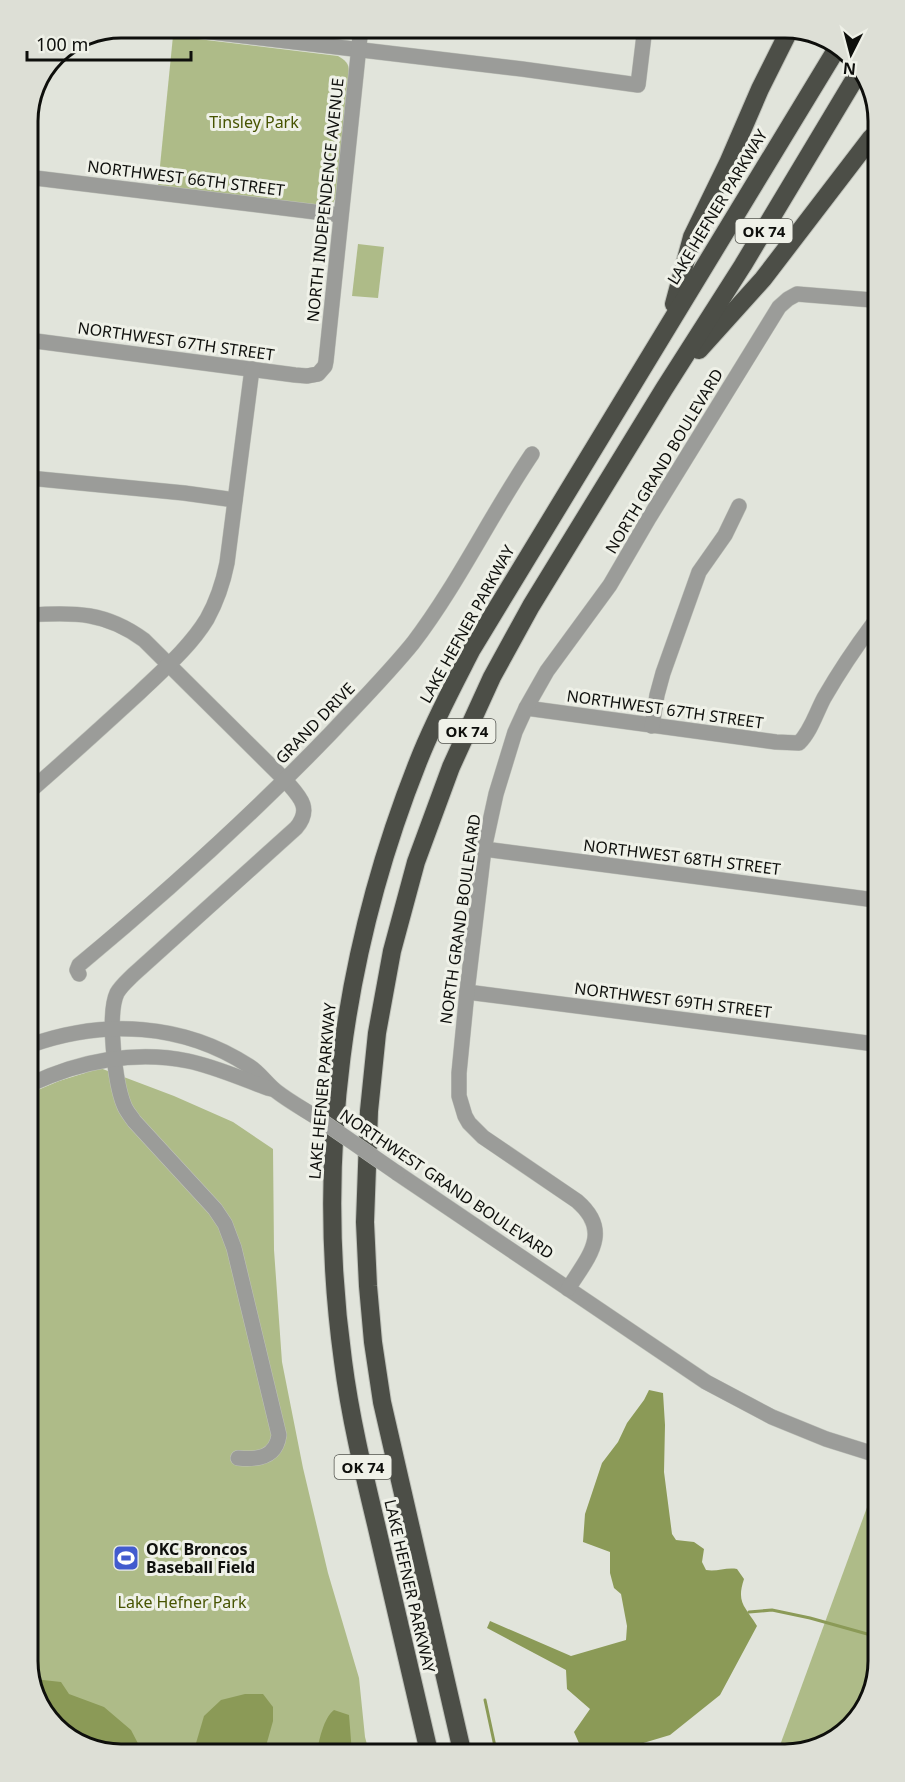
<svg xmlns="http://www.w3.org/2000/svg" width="905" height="1782" viewBox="0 0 905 1782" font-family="'Noto Sans',sans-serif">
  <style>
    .green { fill: #aebb88 }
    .water { fill: #8b9a57 }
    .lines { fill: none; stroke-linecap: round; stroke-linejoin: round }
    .stream { stroke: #8b9a57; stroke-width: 3 }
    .minor-casing { stroke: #bfc2ba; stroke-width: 16 }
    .highway-casing { stroke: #bfc2ba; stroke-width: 20 }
    .minor { stroke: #9b9c99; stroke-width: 15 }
    .highway { stroke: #4c4e47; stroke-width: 18 }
    .minor-bridge-casing { stroke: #bfc2ba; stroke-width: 16; stroke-linecap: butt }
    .minor-bridge { stroke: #9b9c99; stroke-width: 15 }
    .labels { text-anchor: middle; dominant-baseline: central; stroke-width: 6; stroke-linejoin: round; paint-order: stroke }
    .shield { fill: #eff1e8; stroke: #52534e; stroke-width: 1.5 }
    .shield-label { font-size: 15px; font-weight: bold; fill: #0e0f0c }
    .park-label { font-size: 16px; fill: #475402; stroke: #eff1e8 }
    .street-label { font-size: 16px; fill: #0e0f0c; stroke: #eff1e8 }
    .poi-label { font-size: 16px; font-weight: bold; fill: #0e0f0c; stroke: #eff1e8; text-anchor: start }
    .rim { fill: none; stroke: #0e0f0c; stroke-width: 3 }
  </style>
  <rect width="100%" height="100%" fill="#e1e4db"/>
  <g class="green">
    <path d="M173,36L338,56C345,60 349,63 349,72L336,197L333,203L326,207L158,186Z"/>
    <polygon points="358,244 384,247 378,298 352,296"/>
    <polygon points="100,1068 174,1096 233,1122 273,1149 274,1250 282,1362 303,1468 328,1573 359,1678 365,1737 369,1752 115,1755 64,1736 34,1697 31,1093 59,1081 85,1073 88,1070"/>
    <polygon points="877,1480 878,1662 862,1714 820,1748 779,1748"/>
  </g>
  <g class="water">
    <path d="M649,1390L663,1393L665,1425L664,1472L672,1534L676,1540L694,1542L704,1549L702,1562L706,1570C717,1572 726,1567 737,1569L744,1579C736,1603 745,1606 757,1626L720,1695L670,1735L620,1750H582L574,1732L590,1709L567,1689L566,1670L487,1628L490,1621L571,1656L626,1640L627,1626L621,1594L614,1588L610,1573V1552L583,1542L585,1514L602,1463L618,1442L627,1423L644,1400Z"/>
    <polygon points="34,1679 61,1682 69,1694 104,1707 131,1730 144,1755 115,1755 64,1736 34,1697"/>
    <polygon points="245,1694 263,1694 273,1707 273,1721 266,1746 260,1753 194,1754 194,1750 204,1716 221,1700"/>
    <path d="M334,1710L349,1715L352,1753H316C320,1739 323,1719 334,1710Z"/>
  </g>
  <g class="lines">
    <g class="stream">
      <polyline points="749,1612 772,1610 810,1618 878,1637"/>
      <polyline points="485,1700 496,1751"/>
    </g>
    <g class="minor-casing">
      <g id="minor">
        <polyline points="169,27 522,69 638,85 645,27"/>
        <polyline points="27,177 340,215"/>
        <polyline points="28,340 295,375 307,376 318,374 325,366 326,361 361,27"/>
        <polyline points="29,478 184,493 235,500"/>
        <path d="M29,615C75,612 106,612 144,640L285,780C299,796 313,808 296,828L133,975C127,981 121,986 117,993C107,1014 115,1083 124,1105C126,1111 131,1116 134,1121L215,1209L225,1224L234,1248L279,1435C276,1458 257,1460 238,1458"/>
        <path d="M526,708L776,742L799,743C811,731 816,713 824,698C839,672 855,648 873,624"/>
        <polyline points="652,726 657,695 663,673 699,572 725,535 739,506"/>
        <path d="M30,791C67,759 103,726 139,693C163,670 190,647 207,619C217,601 223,583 227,563L252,369"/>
        <polyline points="484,849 875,900"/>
        <path d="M79,974L77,970L79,965C167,892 251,816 330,734C358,704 387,675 413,643C458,584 490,516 532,454"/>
        <polyline points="467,992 875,1044"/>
        <path d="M31,1045C104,1019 183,1023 249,1066C259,1072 266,1083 276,1091C290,1102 307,1111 322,1121"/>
        <path d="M31,1084C80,1061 135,1050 188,1061C217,1067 244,1080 271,1089"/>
        <polyline points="397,1173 706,1382 772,1417 826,1439 877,1455"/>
        <path d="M568,1289C588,1257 613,1232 577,1201L483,1137L469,1123L465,1116L459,1096V1073L467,992L484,849L496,794L515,732L526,708L547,671L610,585L649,518L779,307L788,299L797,294L872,300"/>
      </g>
    </g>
    <g class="highway-casing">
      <g id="highway">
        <polyline points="674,304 692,237 728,163 760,89 791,27"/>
        <polyline points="699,350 763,279 871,138"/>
        <polyline points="462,1751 382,1402 373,1342 368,1286 365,1222 369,1111 377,1033 392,951 416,862 451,767 492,677 531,606 664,389 743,265 860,70"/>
        <path d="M429,1752C412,1676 394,1600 376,1524C363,1470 350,1416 343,1361C315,1158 342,953 418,762C433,723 453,686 472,649L839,45"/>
      </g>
    </g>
    <use href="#minor" class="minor"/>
    <use href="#highway" class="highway"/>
    <g class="minor-bridge-casing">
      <polyline id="minor-bridge" points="322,1121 397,1173"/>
    </g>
    <use href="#minor-bridge" class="minor-bridge"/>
  </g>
  <defs>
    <g id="stadium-square" transform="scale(1.35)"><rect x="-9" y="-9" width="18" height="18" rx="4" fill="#425bce" stroke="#eff1e8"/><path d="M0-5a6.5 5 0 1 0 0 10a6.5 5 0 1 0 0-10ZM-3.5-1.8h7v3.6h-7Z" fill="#fff"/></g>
  </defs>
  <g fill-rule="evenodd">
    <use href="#stadium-square" x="126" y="1558"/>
  </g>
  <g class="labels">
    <g class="shield">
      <rect x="735.5" y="219" width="57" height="24" rx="4.5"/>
      <rect x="438.5" y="719" width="57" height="24" rx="4.5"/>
      <rect x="334.5" y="1455" width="57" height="24" rx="4.5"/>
    </g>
    <g class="shield-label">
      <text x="764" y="231">OK 74</text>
      <text x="467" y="731">OK 74</text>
      <text x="363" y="1467">OK 74</text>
    </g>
    <g class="park-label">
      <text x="254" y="122">Tinsley Park</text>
      <text x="182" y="1602">Lake Hefner Park</text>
    </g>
    <g class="street-label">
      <text transform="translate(186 178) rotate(7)">NORTHWEST 66TH STREET</text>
      <text transform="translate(325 200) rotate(-84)">NORTH INDEPENDENCE AVENUE</text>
      <text transform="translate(717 207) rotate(-59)">LAKE HEFNER PARKWAY</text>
      <text transform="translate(176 341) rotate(8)">NORTHWEST 67TH STREET</text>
      <text transform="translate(664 461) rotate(-59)">NORTH GRAND BOULEVARD</text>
      <text transform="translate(467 624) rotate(-61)">LAKE HEFNER PARKWAY</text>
      <text transform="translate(665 709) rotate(8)">NORTHWEST 67TH STREET</text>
      <text transform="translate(315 723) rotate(-46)">GRAND DRIVE</text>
      <text transform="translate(682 857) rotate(7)">NORTHWEST 68TH STREET</text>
      <text transform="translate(460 919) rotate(-82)">NORTH GRAND BOULEVARD</text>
      <text transform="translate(673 1000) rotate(7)">NORTHWEST 69TH STREET</text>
      <text transform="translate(322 1091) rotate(-85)">LAKE HEFNER PARKWAY</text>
      <text transform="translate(447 1184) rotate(34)">NORTHWEST GRAND BOULEVARD</text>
      <text transform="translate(410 1586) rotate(77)">LAKE HEFNER PARKWAY</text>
    </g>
    <g class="poi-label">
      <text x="146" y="1549">OKC Broncos<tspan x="146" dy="18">Baseball Field</tspan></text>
    </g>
  </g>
  <path d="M0 0H905V1782H0ZM121 38H785A83 83 0 0 1 868 121V1661A83 83 0 0 1 785 1744H121A83 83 0 0 1 38 1661V121A83 83 0 0 1 121 38Z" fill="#dddfd6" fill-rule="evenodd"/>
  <path class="rim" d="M121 38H785A83 83 0 0 1 868 121V1661A83 83 0 0 1 785 1744H121A83 83 0 0 1 38 1661V121A83 83 0 0 1 121 38Z"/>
  <g transform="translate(851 54) rotate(186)" stroke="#eff1e8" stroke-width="4.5" paint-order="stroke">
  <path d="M0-4.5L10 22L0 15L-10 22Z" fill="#0e0f0c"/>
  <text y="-9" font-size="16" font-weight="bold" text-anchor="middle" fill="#0e0f0c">N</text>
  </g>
  <path d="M27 51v9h164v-9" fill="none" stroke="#0e0f0c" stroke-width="3"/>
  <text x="36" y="51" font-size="18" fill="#0e0f0c" stroke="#eff1e8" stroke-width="4.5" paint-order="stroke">100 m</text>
</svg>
